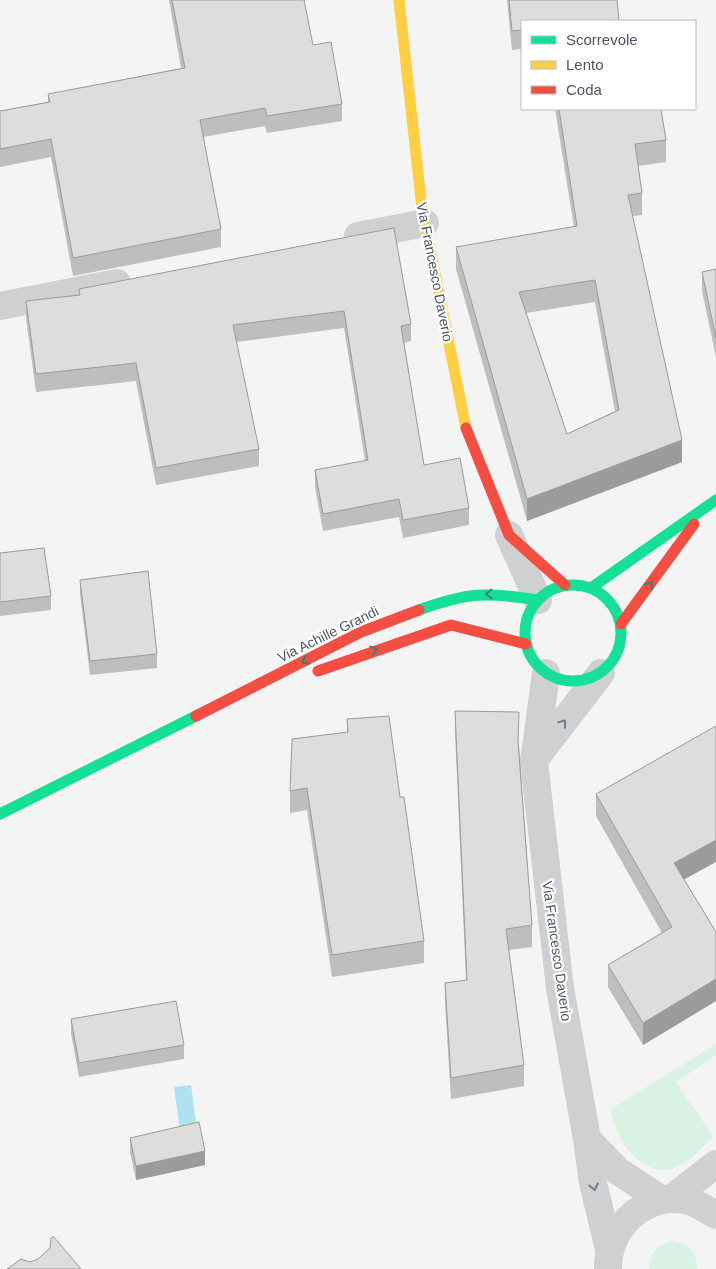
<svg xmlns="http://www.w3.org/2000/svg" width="716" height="1269" viewBox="0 0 716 1269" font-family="Arial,sans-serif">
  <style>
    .green { fill: #d9f2e3 }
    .water { fill: #aee2f0 }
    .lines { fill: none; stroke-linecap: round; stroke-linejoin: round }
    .street { stroke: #ced0d2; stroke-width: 28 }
    .fast { stroke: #16e098; stroke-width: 11 }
    .slow { stroke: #ffcf43; stroke-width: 11 }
    .jam { stroke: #f24e42; stroke-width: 11 }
    .wall { fill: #bebebf; fill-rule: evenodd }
    .shaded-wall { fill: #9b9b9b }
    .building { fill: #ddddde; stroke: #9b9b9b; fill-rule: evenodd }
    .oneway { stroke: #3a7f72 }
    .oneway2 { stroke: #727b83 }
    .labels { text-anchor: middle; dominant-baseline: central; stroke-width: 4.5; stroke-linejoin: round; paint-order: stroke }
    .street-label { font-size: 14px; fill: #4a5661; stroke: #fff }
  </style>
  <rect width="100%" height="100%" fill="#f4f4f4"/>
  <g class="green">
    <path d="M716,1044V1055L676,1082L713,1136C704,1145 695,1156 684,1163C648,1187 614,1142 611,1109Z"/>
    <path d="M673,1241C689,1244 697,1252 697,1269H649C649,1253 657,1244 673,1241Z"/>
  </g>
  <polygon class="water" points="191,1085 197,1129 180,1131 174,1087"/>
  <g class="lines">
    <g class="street">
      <polyline points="358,236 425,223"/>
      <polyline points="0,306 117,283"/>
      <polyline points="509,535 538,600"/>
      <polyline points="546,673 534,762 560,988 587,1139 593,1183 609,1249"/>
      <polyline points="534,760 601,673"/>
      <polyline points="587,1139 618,1171 662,1200"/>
      <polyline points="672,1198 716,1164"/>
      <path d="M608,1269C607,1228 644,1193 685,1200C696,1202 707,1210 716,1215"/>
    </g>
    <g class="fast">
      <circle cx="573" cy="633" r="48"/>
      <polyline points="591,588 716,500"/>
      <path d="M419,610C468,592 487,592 538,600"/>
      <polyline points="0,814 196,716"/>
    </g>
    <polyline class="slow" points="399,0 422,209 466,428"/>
    <g class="jam">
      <polyline points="466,428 509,535 565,585"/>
      <polyline points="621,624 694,524"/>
      <polyline points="318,671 451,625 526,644"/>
      <polyline points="196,716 361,632 419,610"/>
    </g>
  </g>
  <g class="wall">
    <polygon points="169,0 304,0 313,45 342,104 342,121 267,133 265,126 203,137 221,229 221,247 73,276 51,157 0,167 0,111 48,102 48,94 181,68"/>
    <polygon points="507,0 617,0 619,21 522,21 522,49 512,50"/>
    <path d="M555,109H661L666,140V162L638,166L642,193V215L632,216L682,462L527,521L456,269V247L574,227ZM595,302L615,411L567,434L526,313Z"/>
    <polygon points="394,228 411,324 411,341 404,343 424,465 469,508 469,525 403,538 399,517 323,531 315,487 315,470 365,461 344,328 236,342 259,449 259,466 156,485 136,381 36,392 26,318 26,301 79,295 79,289"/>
    <polygon points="716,269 716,357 702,291 702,272"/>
    <polygon points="0,553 51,596 51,610 0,616"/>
    <polygon points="80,580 157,654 157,668 90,675 80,594"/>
    <polygon points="455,711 519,744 532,925 532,947 509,950 524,1065 524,1086 451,1099 445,1004 445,983 466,981 455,732"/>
    <polygon points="347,719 400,797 424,941 424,963 332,977 307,810 290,813 290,791 347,732"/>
    <polygon points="596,794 684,879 716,932 716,1001 643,1045 608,987 608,965 662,933 596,816"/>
    <polygon points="71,1019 184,1045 184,1059 79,1077 71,1033"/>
    <polygon points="130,1138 205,1165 136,1180 130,1152"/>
  </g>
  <g class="shaded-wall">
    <polygon points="682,440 682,462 527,521 527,499"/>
    <polygon points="716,840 716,862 674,885 674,863"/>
    <polygon points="716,979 716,1001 643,1045 643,1023"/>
    <polygon points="205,1151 205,1165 136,1180 136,1166"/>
  </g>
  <g class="building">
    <polygon points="172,0 304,0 313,45 331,42 342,104 267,116 265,108 200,120 221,229 73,258 51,139 0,149 0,111 50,102 48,94 185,68"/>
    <polygon points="509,0 617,0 619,20 610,21 522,21 522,30 512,31"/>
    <path d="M559,109H661L666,140L635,144L642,193L628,195L682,440L527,499L456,247L577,226ZM595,280L619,410L567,434L519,292Z"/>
    <polygon points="394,228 411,324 401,326 424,465 460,458 469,508 403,520 399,499 323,514 315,470 368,460 344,311 233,325 259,449 156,468 136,363 36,374 26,301 80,295 79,289"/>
    <polygon points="716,269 716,338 702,272"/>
    <polygon points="44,548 51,596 0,602 0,553"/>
    <polygon points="148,571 157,654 90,661 80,580"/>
    <polygon points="455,711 519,712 518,742 532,925 506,929 524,1065 451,1078 445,983 467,980"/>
    <polygon points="389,716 400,797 404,797 424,941 332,955 307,788 290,791 292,739 348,732 347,719"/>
    <polygon points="716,726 716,840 674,863 716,932 716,979 643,1023 608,965 672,927 596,794"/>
    <polygon points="176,1001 184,1045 79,1063 71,1019"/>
    <polygon points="199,1122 205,1151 136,1166 130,1138"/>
    <polygon points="53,1236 81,1269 7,1269 21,1259 30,1262 38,1259 50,1248 51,1238"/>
  </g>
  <defs><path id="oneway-chevron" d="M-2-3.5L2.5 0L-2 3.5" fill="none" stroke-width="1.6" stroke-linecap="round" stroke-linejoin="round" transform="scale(1.25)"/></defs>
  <g class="oneway">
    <use href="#oneway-chevron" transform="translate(650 585) rotate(-54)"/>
    <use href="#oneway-chevron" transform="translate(489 594) rotate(179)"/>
    <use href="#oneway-chevron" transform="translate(374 650) rotate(-18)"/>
    <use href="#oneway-chevron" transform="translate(305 661) rotate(153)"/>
  </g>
  <g class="oneway2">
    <use href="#oneway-chevron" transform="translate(563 723) rotate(-53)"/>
    <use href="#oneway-chevron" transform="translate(594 1187) rotate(77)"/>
  </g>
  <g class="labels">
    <g class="street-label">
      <text transform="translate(435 272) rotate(79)">Via Francesco Daverio</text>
      <text transform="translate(328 634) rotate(-26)">Via Achille Grandi</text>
      <text transform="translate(557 951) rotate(82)">Via Francesco Daverio</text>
    </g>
  </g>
  <rect x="521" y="20" width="175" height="90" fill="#ffffff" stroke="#b7bbc0"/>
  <rect x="531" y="36" width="25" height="8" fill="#16e098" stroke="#b7bbc0"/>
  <text x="566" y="45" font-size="15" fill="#4a5661">Scorrevole</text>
  <rect x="531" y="61" width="25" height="8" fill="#ffcf43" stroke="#b7bbc0"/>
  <text x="566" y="70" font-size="15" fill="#4a5661">Lento</text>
  <rect x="531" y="86" width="25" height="8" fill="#f24e42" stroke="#b7bbc0"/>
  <text x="566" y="95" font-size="15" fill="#4a5661">Coda</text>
</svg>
